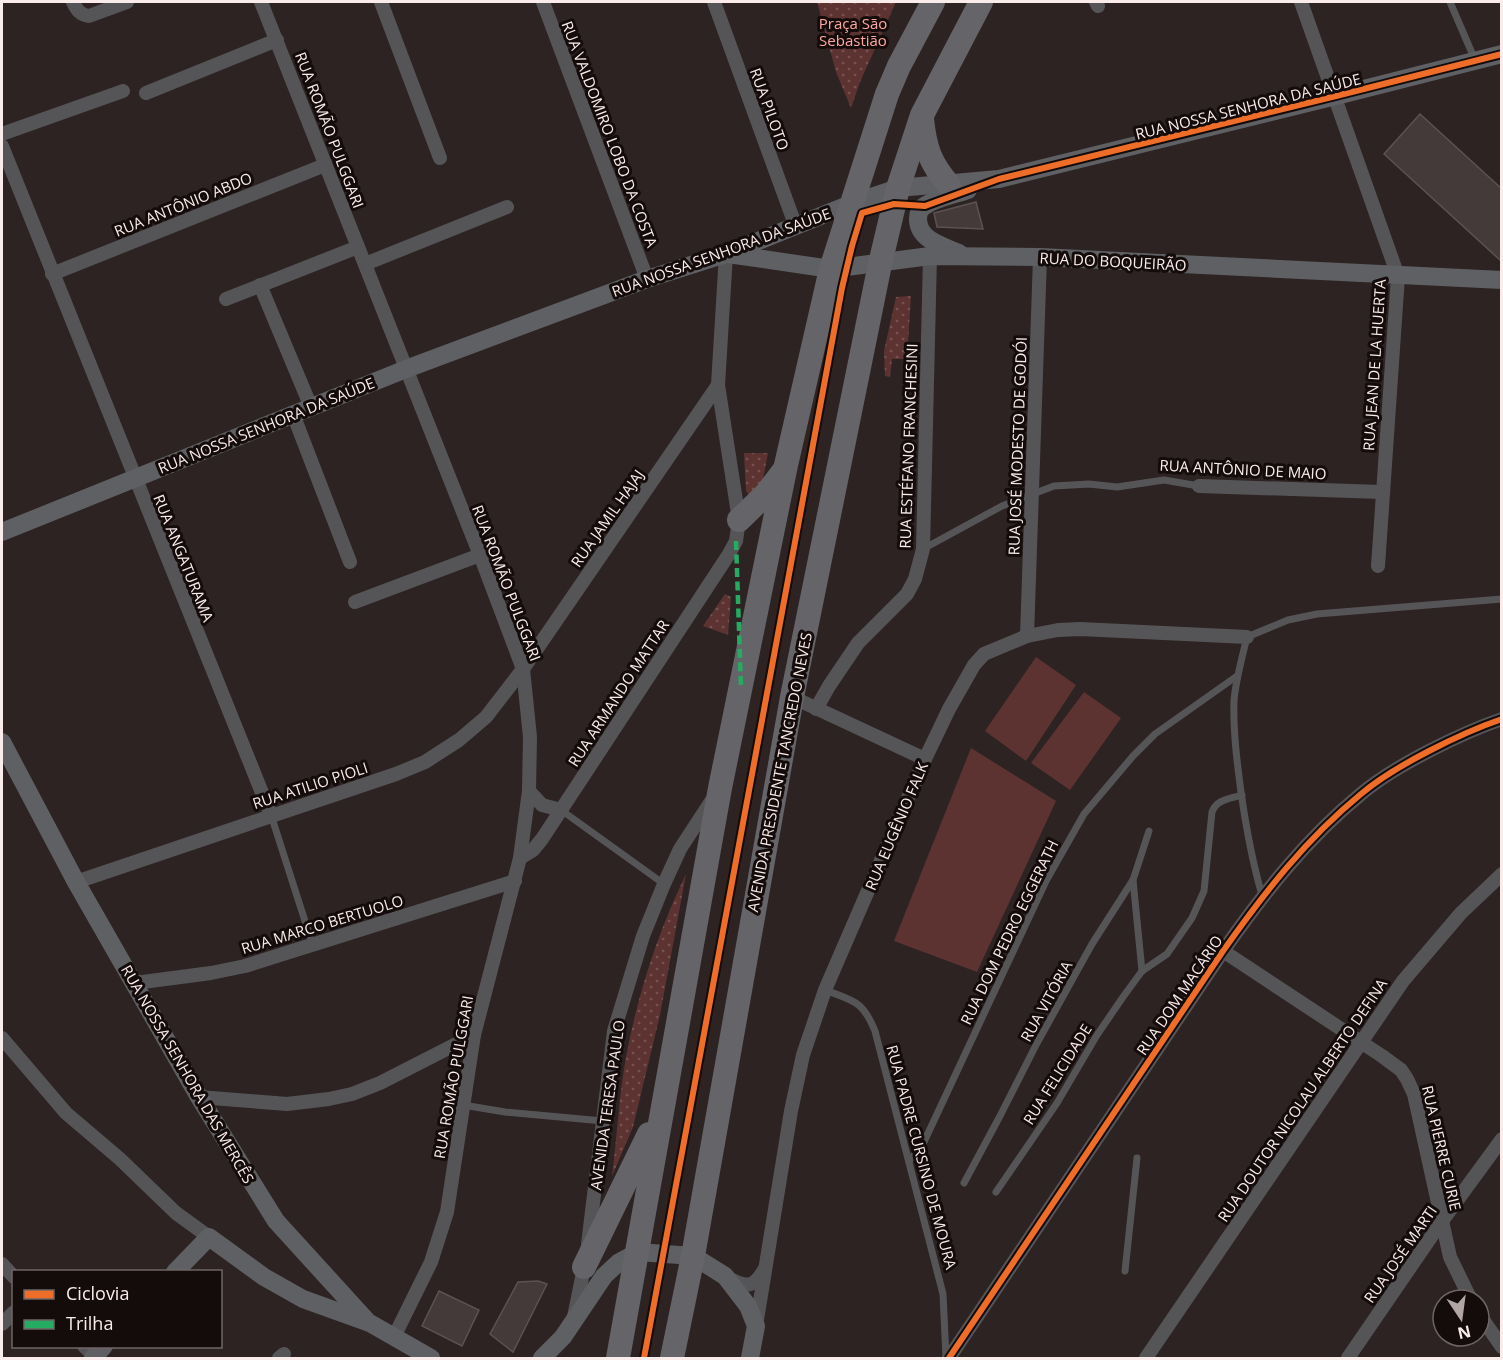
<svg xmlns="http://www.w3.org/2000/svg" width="1503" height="1360" viewBox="0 0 1503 1360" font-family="'Open Sans',sans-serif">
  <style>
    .green { fill: #5d3332 }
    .park { fill: url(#park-dots) }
    .building { fill: #443a3a; stroke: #5b5251; stroke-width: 1.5 }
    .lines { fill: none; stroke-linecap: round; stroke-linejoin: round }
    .lane { stroke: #555558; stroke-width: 7 }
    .street { stroke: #555558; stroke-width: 14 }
    .secondary { stroke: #5f6063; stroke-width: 18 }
    .highway { stroke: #656468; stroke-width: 24 }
    .quiet { stroke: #26ab63; stroke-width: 4.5; stroke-dasharray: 9 4.5; stroke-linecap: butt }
    .cycleway-casing { stroke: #140b0b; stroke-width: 10 }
    .cycleway { stroke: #ee6e29; stroke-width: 6 }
    .labels { text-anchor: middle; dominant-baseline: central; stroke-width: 6; stroke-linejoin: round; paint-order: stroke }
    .park-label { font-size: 15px; fill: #fea8a2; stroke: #140b0b }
    .street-label { font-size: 15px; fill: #faeceb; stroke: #140b0b }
  </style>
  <defs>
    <pattern id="park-dots" width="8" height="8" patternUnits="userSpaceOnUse" patternTransform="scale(1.5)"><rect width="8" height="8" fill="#5d3332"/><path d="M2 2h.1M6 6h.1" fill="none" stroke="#755150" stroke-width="1.8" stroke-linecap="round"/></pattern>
  </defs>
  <rect width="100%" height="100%" fill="#2d2323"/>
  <g class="green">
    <polygon points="1036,657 1076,685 1026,761 985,731"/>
    <polygon points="1084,692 1121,718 1070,790 1031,763"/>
    <polygon points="971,748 1056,801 977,972 894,941"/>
  </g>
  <g class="park">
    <polygon points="817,2 896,2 860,82 851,108 836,72"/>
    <polygon points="911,296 907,359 892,359 890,377 885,376 884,351 896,297"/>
    <polygon points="744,453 768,453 761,489 749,495 746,491"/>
    <polygon points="725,594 731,597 728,635 703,626"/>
    <path d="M686,874L660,1015L633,1127L612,1176C617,1136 619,1096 626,1057C638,993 658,932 686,874Z"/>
  </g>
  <g class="building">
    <polygon points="1420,114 1502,189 1502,258 1500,260 1384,154"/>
    <polygon points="976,202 983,229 937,227 934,213"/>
    <polygon points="538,1281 547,1284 513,1352 490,1334 518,1282"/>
    <polygon points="439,1291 479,1310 462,1346 422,1326"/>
  </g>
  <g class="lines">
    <g class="lane">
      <polyline points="1450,2 1475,60"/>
      <polyline points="923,549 1002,506 1054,486 1089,484 1117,487 1164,480 1199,486"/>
      <polyline points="561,810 664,884"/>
      <polyline points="271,815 313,946"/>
      <polyline points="1133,880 1142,971"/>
      <path d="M1262,895C1252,861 1246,827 1241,792C1237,762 1233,731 1234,700C1236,679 1242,658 1247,637L1288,620L1317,614L1502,599"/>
      <path d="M825,990C854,1001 863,1001 875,1031L943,1294L946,1358"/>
      <polyline points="463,1105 505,1112 603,1121"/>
      <polyline points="909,1161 923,1144 1046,881 1084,814 1133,756 1155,734 1237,676"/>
      <polyline points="964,1183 1000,1116 1036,1045 1092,944 1133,880 1149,831"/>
      <path d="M996,1192L1057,1103L1097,1035L1123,997L1142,971L1167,954L1192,918L1204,891L1212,812C1217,799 1229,799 1242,795"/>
      <polyline points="1125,1271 1137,1158"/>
    </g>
    <g class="street">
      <path d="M73,2C77,10 80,15 89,16L127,2"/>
      <polyline points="261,2 480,555 523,669 530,737 529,791 520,858 474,1035 447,1212 431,1262 394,1337"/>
      <polyline points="381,2 440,158"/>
      <polyline points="543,2 647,279"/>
      <polyline points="714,2 796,227"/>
      <polyline points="1096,2 1098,6"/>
      <polyline points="1301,2 1398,276 1378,566"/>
      <polyline points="146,93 277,40"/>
      <polyline points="2,134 123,91"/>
      <polyline points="2,146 271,815"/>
      <polyline points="365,264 507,207"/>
      <polyline points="52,274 325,165"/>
      <polyline points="260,285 311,407"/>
      <polyline points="226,299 358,247"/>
      <polyline points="293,414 350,562"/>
      <polyline points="1199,486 1381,492"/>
      <polyline points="355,602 480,555"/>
      <polyline points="1027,636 1040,257"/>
      <polyline points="792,697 925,759"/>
      <polyline points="816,709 829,686 858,643 907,594 915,579 923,549 930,256"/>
      <polyline points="529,791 542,805 561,810"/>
      <polyline points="520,858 533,850 542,839 729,554 736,541 739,520 718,385 726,254"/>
      <polyline points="76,882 396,774 425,762 459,740 486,717 523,669 718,385"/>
      <polyline points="1223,951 1382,1056 1401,1070 1407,1079 1414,1094 1450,1257 1471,1300"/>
      <polyline points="135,983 211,973 245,966 515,881"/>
      <polyline points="2,1038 66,1113 120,1159 176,1213 209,1237"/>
      <polyline points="199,1097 287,1104 329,1099 352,1094 380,1083 474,1035"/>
      <polyline points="588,1244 614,1031 643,936 664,884 680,849 712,800"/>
      <polyline points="2,1264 14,1277"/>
      <path d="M728,1278C746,1287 753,1289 764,1270"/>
      <polyline points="1479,1314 1502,1347"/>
      <polyline points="574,1317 585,1263"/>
      <polyline points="2,1324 14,1312"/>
      <polyline points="756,1326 791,1111 803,1055 825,990 925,759 949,709 974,665 984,654 1027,636 1058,630 1080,629 1247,637"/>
      <polyline points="84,1346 96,1358"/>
      <polyline points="279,1358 284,1354"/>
      <path d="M949,1358L1223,951C1264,893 1306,839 1361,794C1394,766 1461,733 1502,719"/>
      <polyline points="1146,1358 1403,981 1461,913 1502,874"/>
      <polyline points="1348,1358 1442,1221 1502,1139"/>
    </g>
    <g class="secondary">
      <path d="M959,253C943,246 918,240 918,219C918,214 919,210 923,207C935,198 954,195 968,190"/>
      <polyline points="728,254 831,269 930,256 1040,257 1502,280"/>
      <polyline points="2,532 406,369 647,279 726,254 853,203 898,188 999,179 1336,96 1502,54"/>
      <polyline points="2,742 76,882 199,1097 276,1221 368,1322 431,1358"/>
      <polyline points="175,1272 209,1237 264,1277 303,1299 367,1322"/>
      <polyline points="93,1358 104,1346"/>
      <polyline points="542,1358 563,1337 604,1276 618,1263 638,1252 693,1256 725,1276 748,1306 756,1326 750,1358"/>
    </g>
    <g class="highway">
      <path d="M922,119C925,148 930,163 949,185"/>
      <polyline points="739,520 766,494 782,473"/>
      <polyline points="584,1267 649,1134"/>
      <polyline points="618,1358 720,788 786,465 831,269 887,94 899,66 933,2"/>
      <polyline points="672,1358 693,1256 792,697 880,264 898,188 922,115 981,2"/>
    </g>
    <polyline class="quiet" points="736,541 741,688"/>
    <g class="cycleway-casing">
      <g id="cycleway">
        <polyline points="644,1358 842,288 852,246 862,213 894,204 925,206 999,179 1336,96 1502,54"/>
        <path d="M949,1358L1223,951C1264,893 1306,839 1361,794C1394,766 1461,733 1502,719"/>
      </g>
    </g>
    <use href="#cycleway" class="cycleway"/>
  </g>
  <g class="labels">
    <g class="park-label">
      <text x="853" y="23">Praça São<tspan x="853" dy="17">Sebastião</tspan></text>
    </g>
    <g class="street-label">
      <text transform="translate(1248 106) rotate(-14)">RUA NOSSA SENHORA DA SAÚDE</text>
      <text transform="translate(770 109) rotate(70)">RUA PILOTO</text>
      <text transform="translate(330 130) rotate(69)">RUA ROMÃO PULGGARI</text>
      <text transform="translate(610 134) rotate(69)">RUA VALDOMIRO LOBO DA COSTA</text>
      <text transform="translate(183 204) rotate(-22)">RUA ANTÔNIO ABDO</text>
      <text transform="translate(721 252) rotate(-20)">RUA NOSSA SENHORA DA SAÚDE</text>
      <text transform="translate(1113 261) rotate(3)">RUA DO BOQUEIRÃO</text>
      <text transform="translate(1374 365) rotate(-86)">RUA JEAN DE LA HUERTA</text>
      <text transform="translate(266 425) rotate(-22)">RUA NOSSA SENHORA DA SAÚDE</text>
      <text transform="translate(908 446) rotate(-88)">RUA ESTÉFANO FRANCHESINI</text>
      <text transform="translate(1017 446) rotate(-88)">RUA JOSÉ MODESTO DE GODÓI</text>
      <text transform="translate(1243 469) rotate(3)">RUA ANTÔNIO DE MAIO</text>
      <text transform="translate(607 518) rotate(-55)">RUA JAMIL HAJAJ</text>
      <text transform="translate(184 558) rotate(68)">RUA ANGATURAMA</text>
      <text transform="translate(507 583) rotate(69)">RUA ROMÃO PULGGARI</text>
      <text transform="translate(618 693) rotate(-57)">RUA ARMANDO MATTAR</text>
      <text transform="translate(779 772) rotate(-79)">AVENIDA PRESIDENTE TANCREDO NEVES</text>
      <text transform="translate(310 785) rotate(-18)">RUA ATILIO PIOLI</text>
      <text transform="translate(896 826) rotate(-67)">RUA EUGÊNIO FALK</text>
      <text transform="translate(322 924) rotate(-17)">RUA MARCO BERTUOLO</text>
      <text transform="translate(1009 932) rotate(-64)">RUA DOM PEDRO EGGERATH</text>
      <text transform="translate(1179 995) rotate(-56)">RUA DOM MACÁRIO</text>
      <text transform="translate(1046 1001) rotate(-61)">RUA VITÓRIA</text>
      <text transform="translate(188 1074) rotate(60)">RUA NOSSA SENHORA DAS MERCÊS</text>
      <text transform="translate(1057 1074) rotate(-58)">RUA FELICIDADE</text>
      <text transform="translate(453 1077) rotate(-80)">RUA ROMÃO PULGGARI</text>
      <text transform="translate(1302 1100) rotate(-56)">RUA DOUTOR NICOLAU ALBERTO DEFINA</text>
      <text transform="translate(607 1105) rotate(-82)">AVENIDA TERESA PAULO</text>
      <text transform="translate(1442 1148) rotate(77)">RUA PIERRE CURIE</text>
      <text transform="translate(922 1157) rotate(75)">RUA PADRE CURSINO DE MOURA</text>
      <text transform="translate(1400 1254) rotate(-55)">RUA JOSÉ MARTI</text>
    </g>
  </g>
  <rect width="1503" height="1360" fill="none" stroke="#faeceb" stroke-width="6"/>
  <rect x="12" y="1270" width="210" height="78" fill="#140b0b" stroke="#706565" stroke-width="1.5"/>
  <rect x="24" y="1290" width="30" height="9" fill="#ee6e29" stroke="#706565" stroke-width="1.5"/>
  <text x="66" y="1300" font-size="18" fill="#faeceb">Ciclovia</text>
  <rect x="24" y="1320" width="30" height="9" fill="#26ab63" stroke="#706565" stroke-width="1.5"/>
  <text x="66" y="1330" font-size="18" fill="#faeceb">Trilha</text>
  <g transform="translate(1461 1318) rotate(167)"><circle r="28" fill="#140b0b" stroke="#706565" stroke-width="1.5"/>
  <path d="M0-4.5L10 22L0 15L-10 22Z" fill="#b2a6a5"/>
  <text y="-9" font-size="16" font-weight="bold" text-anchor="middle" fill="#faeceb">N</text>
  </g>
</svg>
